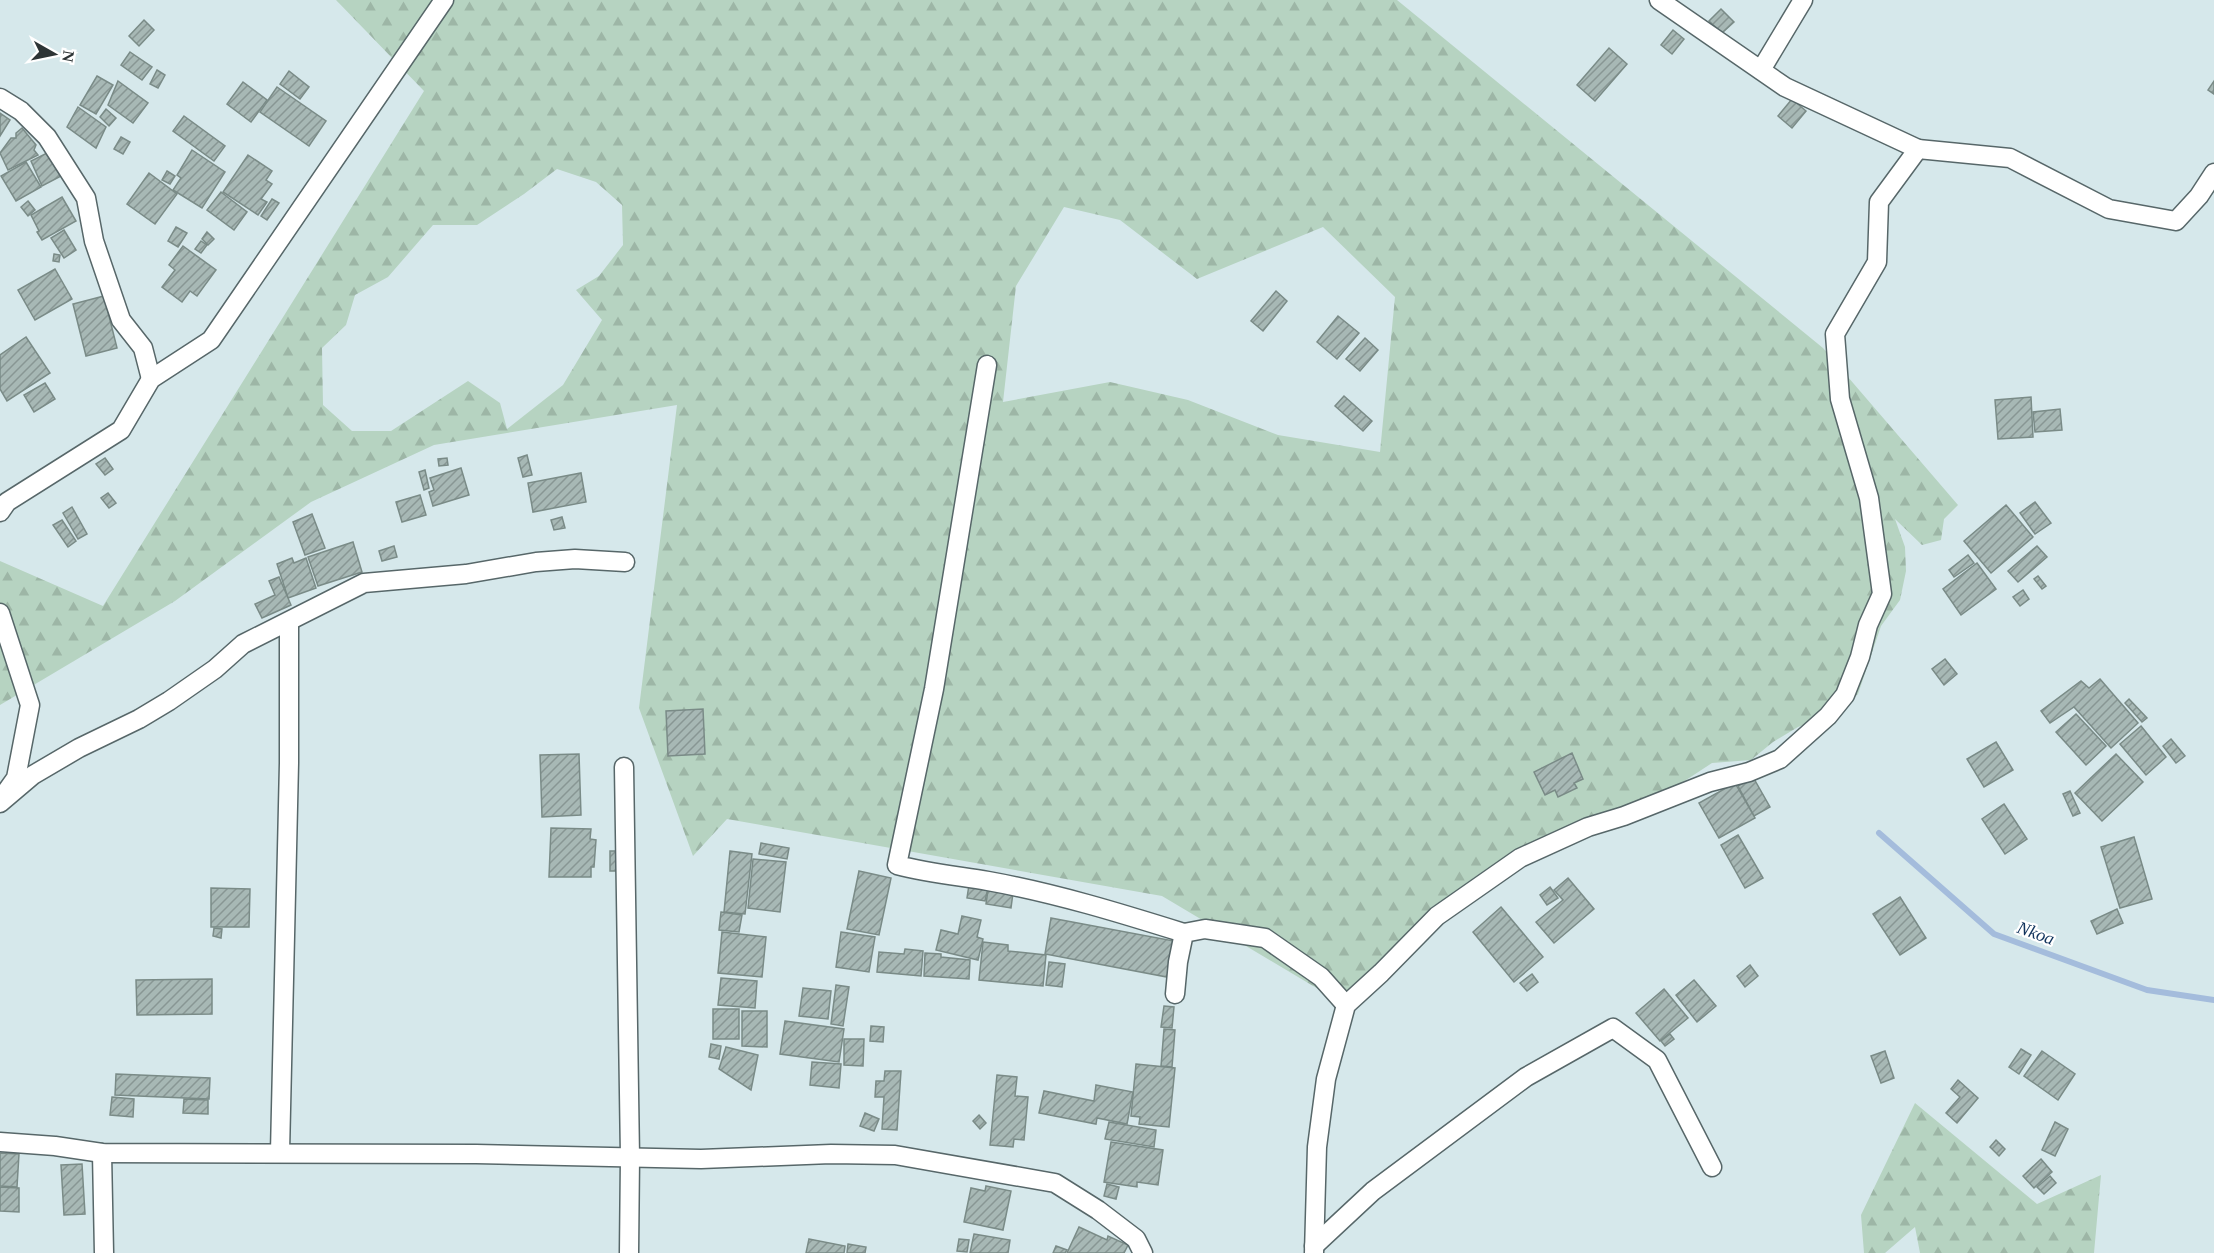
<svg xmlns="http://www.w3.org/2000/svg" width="2214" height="1253" viewBox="0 0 2214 1253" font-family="'Times New Roman',serif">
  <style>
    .forest { fill: url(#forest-firs); fill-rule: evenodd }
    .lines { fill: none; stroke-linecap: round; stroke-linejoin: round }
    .stream { stroke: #a4bcdc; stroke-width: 6 }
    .building { fill: url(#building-hatch); stroke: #7a8b87; stroke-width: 1.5 }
    .street-casing { stroke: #576769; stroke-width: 21 }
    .street { stroke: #fff; stroke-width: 18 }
    .labels { text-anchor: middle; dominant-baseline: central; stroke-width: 4.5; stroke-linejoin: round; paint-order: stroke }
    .water-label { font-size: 18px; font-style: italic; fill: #11335c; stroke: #fff }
  </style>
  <defs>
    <pattern id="forest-firs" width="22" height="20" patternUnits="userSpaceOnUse" patternTransform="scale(1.5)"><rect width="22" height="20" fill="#b6d3c1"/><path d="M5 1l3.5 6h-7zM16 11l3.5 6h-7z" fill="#9db6a6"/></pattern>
    <pattern id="building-hatch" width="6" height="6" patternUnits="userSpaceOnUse" patternTransform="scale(1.5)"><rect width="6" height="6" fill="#a7b8b5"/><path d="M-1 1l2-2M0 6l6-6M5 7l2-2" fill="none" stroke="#889694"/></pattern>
  </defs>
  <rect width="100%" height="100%" fill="#d6e8eb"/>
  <g class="forest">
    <path d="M336,0H1397L1823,348L1958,505L1944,519L1941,540L1922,545L1895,519L1905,547L1906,571L1900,600L1881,626L1858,694L1836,713L1798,727L1773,742L1751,760L1712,763L1619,824L1523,860L1432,907L1374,970L1350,1008L1162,896L727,819L693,856L639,708L677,405L434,445L311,502L175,601L0,705V561L103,606L424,91ZM557,169L596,182L622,205L623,245L599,276L576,290L602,320L563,385L507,429L500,403L468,381L391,431H352L323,405L322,348L346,325L355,295L388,277L433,225H477L524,194ZM1064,207L1120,220L1197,279L1323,227L1395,297L1380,452L1278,435L1188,400L1110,382L1003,402L1016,286Z"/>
    <polygon points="1915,1103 2037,1204 2101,1175 2094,1253 1920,1253 1915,1227 1885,1253 1864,1253 1861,1215"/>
  </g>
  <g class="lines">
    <polyline class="stream" points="1879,833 1994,934 2147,990 2214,1000"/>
  </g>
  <g class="building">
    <polygon points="1721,9 1734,22 1722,33 1709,21"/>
    <polygon points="144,20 154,30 139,46 129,36"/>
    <polygon points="1673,30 1684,39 1672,54 1661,45"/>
    <polygon points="1609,48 1627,64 1595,101 1577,85"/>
    <polygon points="130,52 152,67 142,80 121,65"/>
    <polygon points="157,70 165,75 158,88 150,84"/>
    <polygon points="289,71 309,87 300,99 280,84"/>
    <polygon points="97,76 113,85 96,114 80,105"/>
    <polygon points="118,81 148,103 133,123 108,105"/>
    <polygon points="2214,81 2214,94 2208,90"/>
    <polygon points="243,82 267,100 251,122 227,104"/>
    <polygon points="277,87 326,121 309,146 260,112"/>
    <polygon points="1792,99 1806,111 1792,128 1778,116"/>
    <polygon points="78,107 106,127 96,148 67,127"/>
    <polygon points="106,109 116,118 109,126 100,117"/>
    <polygon points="0,113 10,120 0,136"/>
    <polygon points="184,116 225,146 214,161 173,131"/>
    <polygon points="22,128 36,145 34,150 38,155 8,170 0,153 11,138 16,138 16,133"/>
    <polygon points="121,137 130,142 123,154 114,149"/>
    <polygon points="53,150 65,174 42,186 31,161"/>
    <polygon points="192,150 225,172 202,208 173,190 181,178 177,175"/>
    <polygon points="248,155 272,171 266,180 272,184 261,199 267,202 258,215 223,192"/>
    <polygon points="26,162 41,187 16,201 1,176"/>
    <polygon points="167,171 175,176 170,184 162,180"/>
    <polygon points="149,173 177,194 155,224 127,204"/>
    <polygon points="221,192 247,212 234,230 207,210"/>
    <polygon points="62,197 76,221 42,240 37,232 39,231 31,215"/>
    <polygon points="272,199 279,203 267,220 261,216"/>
    <polygon points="28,201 35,210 28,216 21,207"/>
    <polygon points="176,227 187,233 178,247 168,241"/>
    <polygon points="64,230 76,250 64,258 51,238"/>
    <polygon points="207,232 214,239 208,245 202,239"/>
    <polygon points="201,241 207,245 201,253 195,249"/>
    <polygon points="183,246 216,270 197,296 190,291 182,302 162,287 175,270 169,265"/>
    <polygon points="54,254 60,255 59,262 53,261"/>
    <polygon points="55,269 72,299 35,320 18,290"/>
    <polygon points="1276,291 1287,301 1263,331 1251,321"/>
    <polygon points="104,296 117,348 86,356 73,304"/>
    <polygon points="1338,316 1359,333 1337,359 1317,342"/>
    <polygon points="26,337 50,373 7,401 0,389 0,355"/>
    <polygon points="1365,338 1378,350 1360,371 1346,359"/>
    <polygon points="45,383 55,399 34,412 24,395"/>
    <polygon points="1344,396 1372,421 1363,431 1335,406"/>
    <polygon points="2031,397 2033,437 1998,439 1995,400"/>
    <polygon points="2060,409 2062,430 2035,432 2033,412"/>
    <polygon points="527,455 532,475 523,477 518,458"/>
    <polygon points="105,458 113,469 105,475 96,464"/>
    <polygon points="447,458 448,465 439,466 438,459"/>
    <polygon points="461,468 469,495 433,506 429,492 434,490 430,478"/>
    <polygon points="425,470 429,488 424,490 419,472"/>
    <polygon points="581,473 586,502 533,512 528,483"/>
    <polygon points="108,493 116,503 109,508 101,498"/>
    <polygon points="420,495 426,515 402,522 396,502"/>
    <polygon points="2035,502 2051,523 2035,534 2020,513"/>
    <polygon points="2006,505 2033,537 1991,573 1964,541"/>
    <polygon points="72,507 87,534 78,539 63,513"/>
    <polygon points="312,514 325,548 305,555 293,522"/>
    <polygon points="562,517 565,528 554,530 551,520"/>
    <polygon points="62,520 76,541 68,547 53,525"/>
    <polygon points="353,542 362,572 318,586 308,557"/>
    <polygon points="394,546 397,557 382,561 379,551"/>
    <polygon points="2037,546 2047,557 2018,582 2008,571"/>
    <polygon points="1968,555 1974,563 1954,577 1949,570"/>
    <polygon points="292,558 294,563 306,558 316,588 288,598 277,564"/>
    <polygon points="1977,563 1996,589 1961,615 1943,589"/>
    <polygon points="2038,576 2046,586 2042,589 2034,579"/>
    <polygon points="279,577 291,605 262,618 255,604 275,595 269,581"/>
    <polygon points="2023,590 2029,599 2020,606 2013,597"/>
    <polygon points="1945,659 1957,674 1944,685 1932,669"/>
    <polygon points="2100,679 2138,723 2111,748 2074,707 2050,723 2041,711 2081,681 2089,688"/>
    <polygon points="2129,699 2147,718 2142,722 2125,703"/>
    <polygon points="703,709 705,754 668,756 666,711"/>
    <polygon points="2076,714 2106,746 2086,765 2056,732"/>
    <polygon points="2141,726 2166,757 2146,775 2120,744"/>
    <polygon points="2171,739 2185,756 2176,763 2163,746"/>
    <polygon points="1996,742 2013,770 1984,787 1967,759"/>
    <polygon points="1572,753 1583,779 1574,783 1577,788 1558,797 1555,790 1545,795 1534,772"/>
    <polygon points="579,754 581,815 542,817 540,755"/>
    <polygon points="2116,754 2143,782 2102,821 2075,793"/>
    <polygon points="1753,777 1770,807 1754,816 1738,786"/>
    <polygon points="1735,783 1755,818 1719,838 1699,803"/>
    <polygon points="2070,791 2080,813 2073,816 2063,794"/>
    <polygon points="2004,804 2027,839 2005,854 1982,819"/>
    <polygon points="551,828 591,829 590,839 596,840 594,867 591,867 591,877 549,877"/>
    <polygon points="1738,835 1763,878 1745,888 1721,845"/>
    <polygon points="2134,837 2152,899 2120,908 2101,847"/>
    <polygon points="761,843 789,848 787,859 759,854"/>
    <rect x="610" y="851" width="12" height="20"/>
    <polygon points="730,851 752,854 745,914 724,912"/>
    <polygon points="753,859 786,862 780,912 748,908"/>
    <polygon points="859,871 891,878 879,935 847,929"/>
    <polygon points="1568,878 1594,909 1554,943 1536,922 1563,900 1554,890"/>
    <polygon points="969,885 988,888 985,901 967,898"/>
    <polygon points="1550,887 1558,898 1547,905 1540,895"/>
    <polygon points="211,888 250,889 249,927 211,927"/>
    <polygon points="988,890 1013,893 1011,908 986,904"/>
    <polygon points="1900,897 1926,938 1900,955 1873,914"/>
    <polygon points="1501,907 1543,957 1514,982 1473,932"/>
    <polygon points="2117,909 2123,923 2097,934 2091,921"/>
    <polygon points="721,912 742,915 739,932 719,930"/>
    <polygon points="962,916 981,920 977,937 983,939 978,960 936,950 941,930 958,934"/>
    <polygon points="1051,918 1174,941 1167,977 1045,954"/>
    <polygon points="214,928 222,929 221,938 213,936"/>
    <polygon points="722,932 766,937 762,977 718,973"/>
    <polygon points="841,932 875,937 869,972 836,967"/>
    <polygon points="983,942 1008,945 1008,951 1046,955 1043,986 979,980"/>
    <polygon points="905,949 923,951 921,976 877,972 879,952 904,954"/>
    <polygon points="925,953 941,954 941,957 970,960 969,979 924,976"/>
    <polygon points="1049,962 1065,964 1062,987 1046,985"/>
    <polygon points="1750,965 1758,976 1745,987 1737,976"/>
    <polygon points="1532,974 1538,982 1527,991 1520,983"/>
    <polygon points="721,978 757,981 755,1008 718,1005"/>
    <polygon points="212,979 212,1014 137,1015 136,980"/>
    <polygon points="1694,980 1716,1006 1697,1022 1676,995"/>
    <polygon points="836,985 849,987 843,1026 831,1024"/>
    <polygon points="803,988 831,991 828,1019 799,1016"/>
    <polygon points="1664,989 1688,1018 1660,1041 1636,1013"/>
    <polygon points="1164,1006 1174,1007 1172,1028 1161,1027"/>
    <rect x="713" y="1009" width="26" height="30"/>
    <polygon points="742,1011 767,1011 767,1047 742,1046"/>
    <polygon points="785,1021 844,1029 839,1062 780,1054"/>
    <polygon points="871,1026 884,1027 883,1042 870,1041"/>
    <polygon points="1164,1029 1175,1030 1172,1067 1161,1066"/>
    <polygon points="1670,1034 1674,1039 1665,1046 1661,1041"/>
    <polygon points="844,1039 864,1039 863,1066 844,1065"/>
    <polygon points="711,1044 721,1046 719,1059 709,1057"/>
    <polygon points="726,1047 758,1055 751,1090 719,1069"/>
    <polygon points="2021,1049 2031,1055 2019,1074 2009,1067"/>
    <polygon points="1885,1051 1894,1078 1881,1083 1871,1056"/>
    <polygon points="2042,1051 2075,1074 2058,1100 2024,1076"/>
    <polygon points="812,1062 841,1064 839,1088 810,1085"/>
    <polygon points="1136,1064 1175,1068 1169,1127 1139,1124 1140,1117 1131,1116"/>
    <polygon points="885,1071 901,1071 897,1130 882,1129 884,1097 875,1097 876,1081 884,1081"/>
    <polygon points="116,1074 210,1078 209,1099 115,1095"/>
    <polygon points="997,1075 1017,1077 1015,1096 1028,1097 1024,1140 1014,1139 1013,1147 990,1145"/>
    <polygon points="1958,1080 1978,1098 1957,1123 1946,1113 1960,1097 1951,1089"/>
    <polygon points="1096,1085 1133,1092 1127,1124 1097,1118 1096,1124 1039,1113 1044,1091 1094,1101"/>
    <polygon points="112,1097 134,1099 133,1117 110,1115"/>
    <polygon points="184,1099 208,1100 208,1114 183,1113"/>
    <polygon points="865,1113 879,1119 874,1131 860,1126"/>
    <polygon points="979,1115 986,1123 980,1129 973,1121"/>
    <polygon points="1109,1122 1156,1130 1154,1147 1105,1139"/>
    <polygon points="2055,1122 2068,1129 2055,1156 2042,1150"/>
    <polygon points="1996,1140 2005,1149 1999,1156 1990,1147"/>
    <polygon points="1111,1142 1163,1150 1158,1185 1137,1182 1137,1187 1104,1182"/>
    <polygon points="0,1153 19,1154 17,1187 0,1186"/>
    <polygon points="2041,1159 2052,1172 2034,1188 2023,1176"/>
    <polygon points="82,1164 85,1214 64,1215 61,1165"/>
    <polygon points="2050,1176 2056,1183 2044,1194 2037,1187"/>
    <polygon points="1107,1184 1119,1187 1116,1199 1104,1196"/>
    <polygon points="986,1186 1011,1191 1003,1230 964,1222 971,1188 985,1191"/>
    <polygon points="0,1187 19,1188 19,1212 0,1211"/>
    <polygon points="1079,1227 1107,1240 1108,1236 1128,1245 1124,1253 1067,1253"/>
    <polygon points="974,1234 1010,1240 1008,1253 970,1253"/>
    <polygon points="809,1239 845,1246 844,1253 806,1253"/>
    <polygon points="959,1239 969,1240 967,1252 957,1251"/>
    <polygon points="848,1244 866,1247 865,1253 847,1253"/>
    <polygon points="1056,1246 1067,1250 1065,1253 1053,1253"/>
  </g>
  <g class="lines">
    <g class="street-casing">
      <g id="street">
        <polyline points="1659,0 1785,87 1918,149"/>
        <polyline points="1761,70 1803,0"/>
        <polyline points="0,98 21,111 47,137 86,198 94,241 121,320 143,348 151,379"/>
        <path d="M987,365L934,689L897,865C928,873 958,876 988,881C1055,893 1120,913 1184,933"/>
        <polyline points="0,512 7,502 121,430 151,379 211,340 444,0"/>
        <polyline points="0,613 30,705 16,778 6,792"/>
        <polyline points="624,767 630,1157 629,1253"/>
        <polyline points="0,803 33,775 79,748 139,719 169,701 215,669 243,644 364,583 466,574 536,562 575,559 625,562"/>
        <polyline points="1175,994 1178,962 1184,933 1205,929 1265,938 1321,977 1346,1005"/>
        <polyline points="0,1142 55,1146 102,1153 476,1154 701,1159 831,1154 895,1155 1055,1183 1098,1210 1136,1239 1143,1253"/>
        <polyline points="280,1152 289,763 289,622"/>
        <polyline points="102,1153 104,1253"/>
        <polyline points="1314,1246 1373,1191 1526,1077 1613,1028 1657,1060 1712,1167"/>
        <polyline points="1314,1253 1317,1147 1326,1079 1346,1005 1381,973 1437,916 1520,858 1588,827 1624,816 1710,782 1749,772 1780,759 1828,716 1845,695 1860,657 1868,625 1882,594 1869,498 1840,399 1835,334 1877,262 1879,202 1918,149 2010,158 2109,209 2176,221 2199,196 2214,173"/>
      </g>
    </g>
    <use href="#street" class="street"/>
  </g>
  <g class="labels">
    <g class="water-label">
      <text transform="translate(2036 933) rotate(20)">Nkoa</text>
    </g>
  </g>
  <g transform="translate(54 54) rotate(99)" stroke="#ffffff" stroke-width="4.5" paint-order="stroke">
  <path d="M0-4.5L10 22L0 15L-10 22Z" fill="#2d3435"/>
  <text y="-9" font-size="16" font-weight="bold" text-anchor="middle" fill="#2d3435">N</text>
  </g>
</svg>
